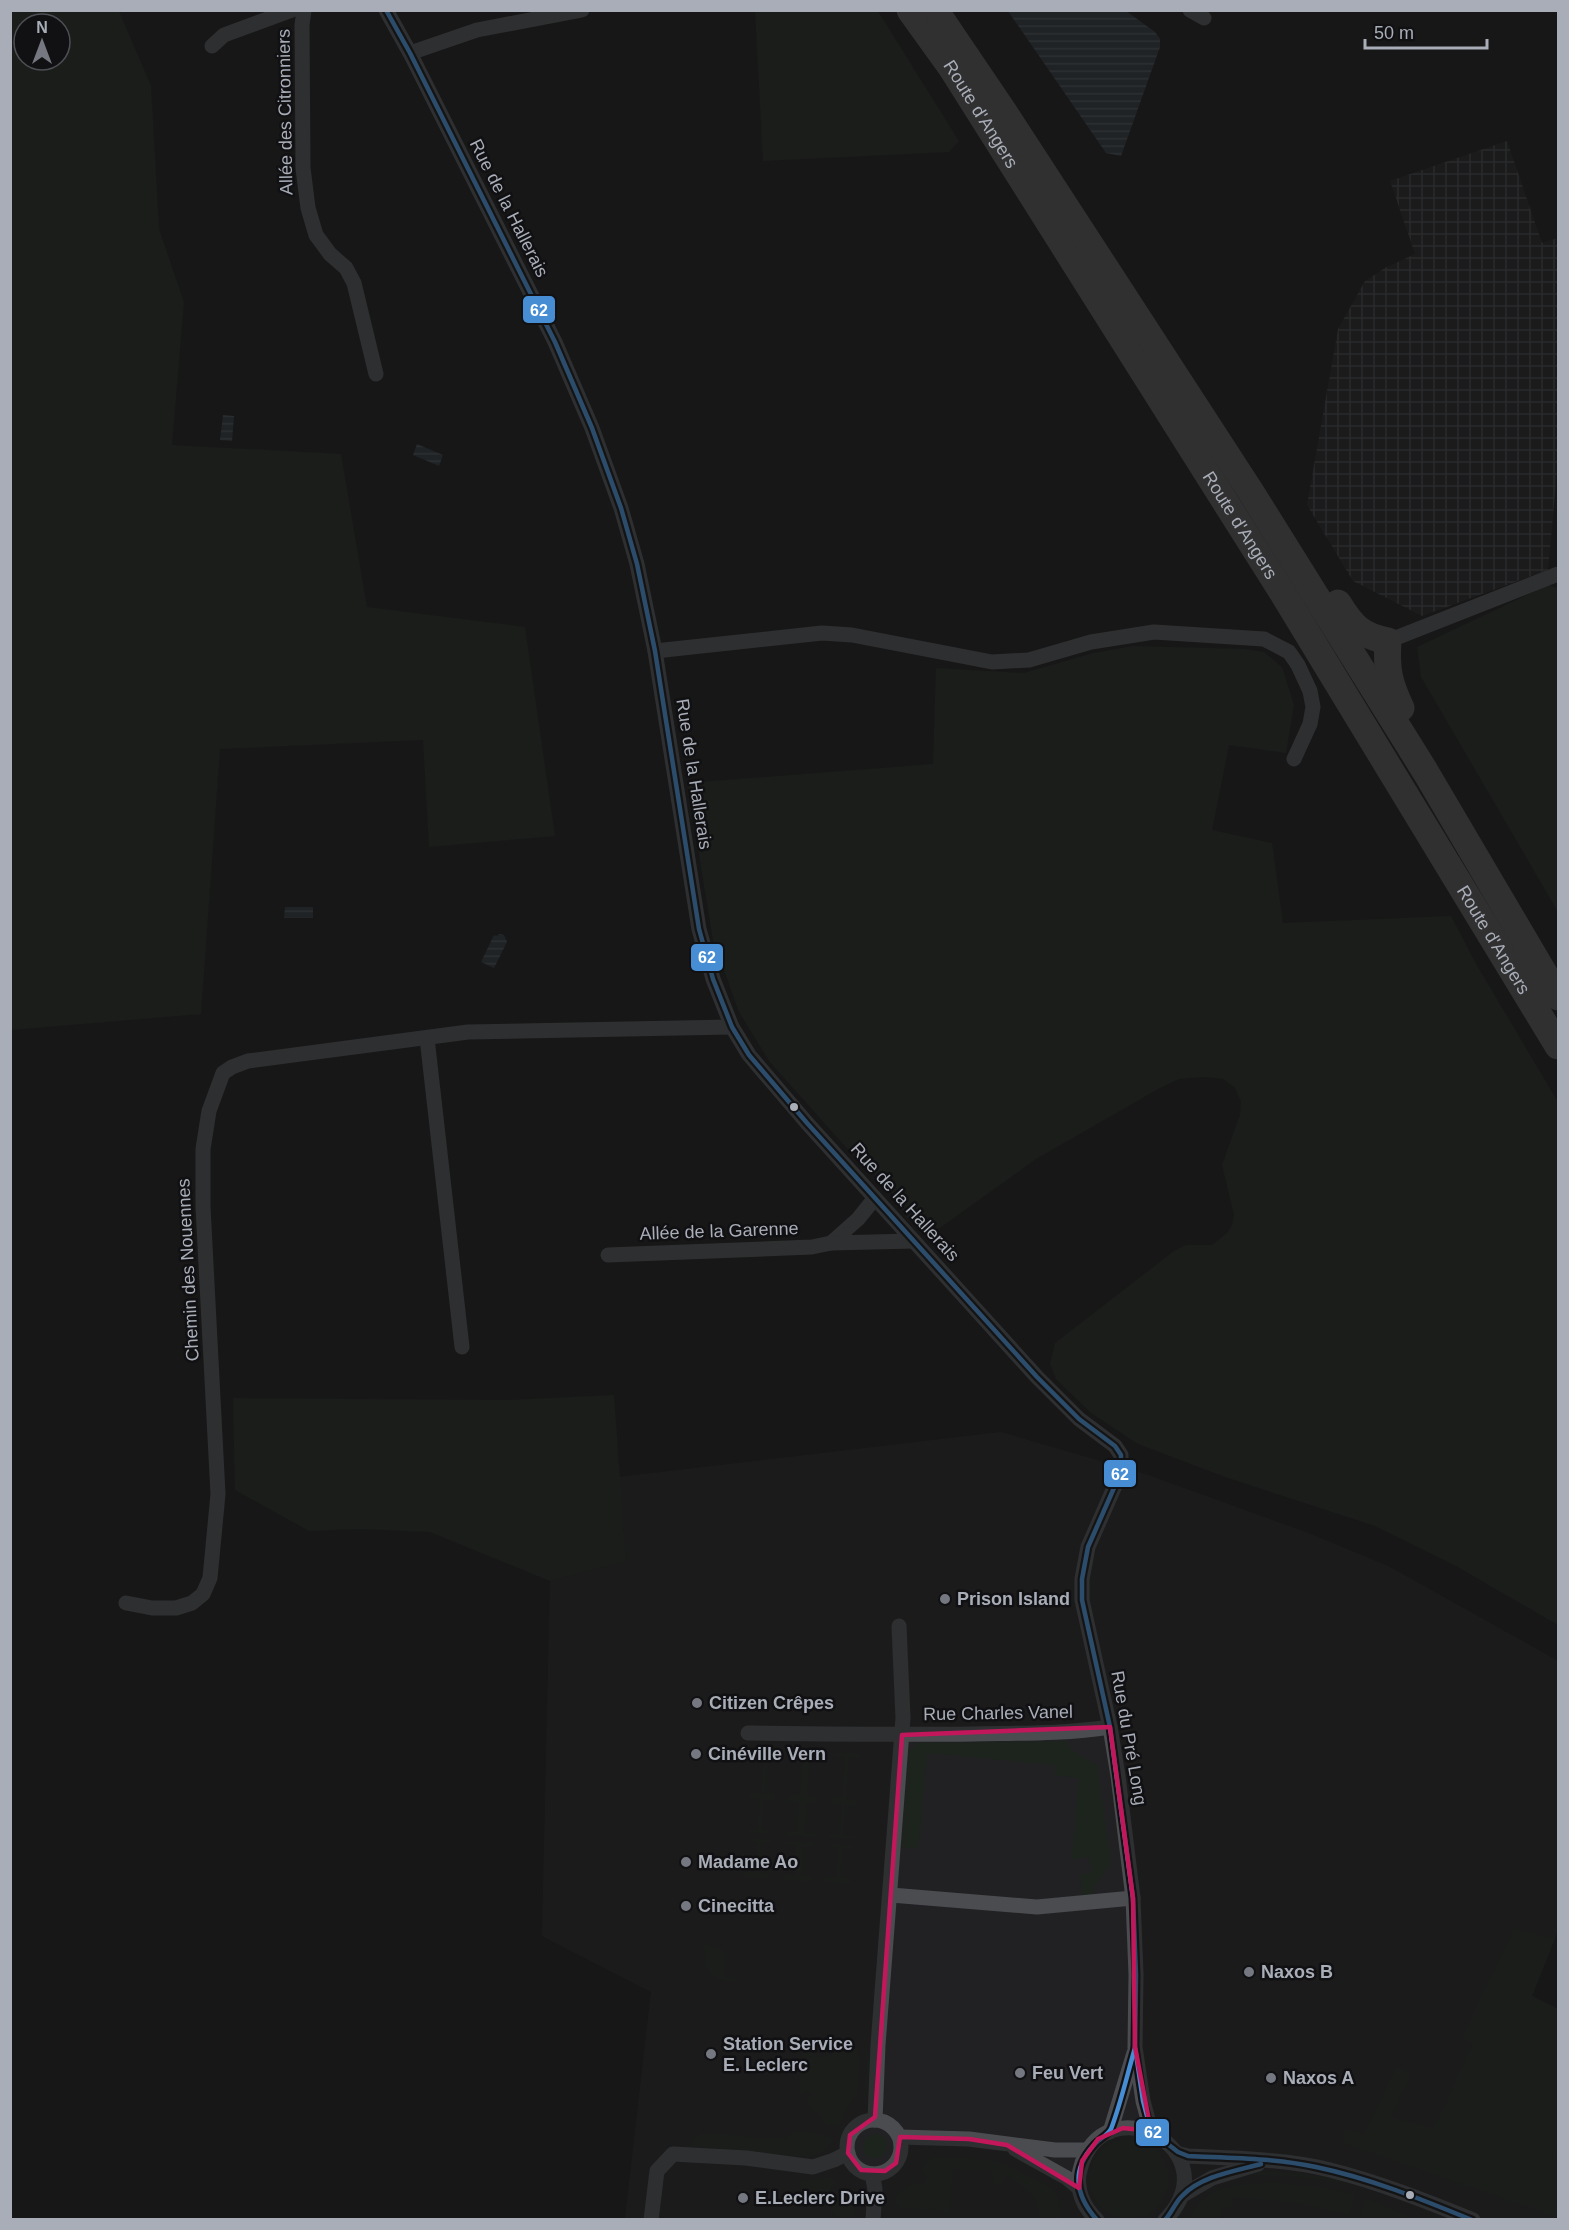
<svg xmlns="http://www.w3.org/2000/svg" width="1569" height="2230" viewBox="0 0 1569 2230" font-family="Helvetica,sans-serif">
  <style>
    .built { fill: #212123 }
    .industrial { fill: url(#industrial-grid) }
    .grass { fill: #1d241e; fill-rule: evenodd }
    .water { fill: url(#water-rules) }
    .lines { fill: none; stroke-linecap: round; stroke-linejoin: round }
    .street { stroke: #4b4c50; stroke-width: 15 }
    .highway { stroke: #4e4e51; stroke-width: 27 }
    .bus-1-casing { stroke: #111113; stroke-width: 9 }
    .bus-1 { stroke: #468dd3; stroke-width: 4.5 }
    .marked { fill: none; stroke: #c2185b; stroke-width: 4.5; stroke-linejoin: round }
    .bus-dot { fill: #a8adb8; stroke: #111113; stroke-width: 2 }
    .poi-dot { fill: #757880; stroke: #111113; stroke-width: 2 }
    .labels { text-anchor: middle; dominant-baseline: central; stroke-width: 5; stroke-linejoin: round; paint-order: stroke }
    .street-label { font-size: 18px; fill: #a8adb8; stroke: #111113 }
    .poi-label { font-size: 18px; font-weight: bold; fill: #a8adb8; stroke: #111113; text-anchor: start }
    .line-badge { stroke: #111113; stroke-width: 2 }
    .badge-label { font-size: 16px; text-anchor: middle; font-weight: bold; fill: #fff }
  </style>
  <defs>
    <pattern id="industrial-grid" width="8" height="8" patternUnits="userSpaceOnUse" patternTransform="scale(1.5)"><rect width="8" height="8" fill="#212123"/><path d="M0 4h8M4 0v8" fill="none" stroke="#3e3f41"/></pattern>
    <pattern id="water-rules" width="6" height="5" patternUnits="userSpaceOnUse" patternTransform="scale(1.5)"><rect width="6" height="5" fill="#2a3239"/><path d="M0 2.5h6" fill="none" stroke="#464d54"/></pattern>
  </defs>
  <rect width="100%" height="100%" fill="#171717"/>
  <polygon class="built" points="1001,1432 1148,1475 1308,1533 1388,1566 1558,1661 1558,1930 1532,1996 1558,2009 1558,2219 625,2219 651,1992 542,1936 550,1581 626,1561 619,1477"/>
  <polygon class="industrial" points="1507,141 1542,243 1558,238 1558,461 1548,570 1422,616 1353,581 1307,505 1338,329 1365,281 1385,268 1415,254 1390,181"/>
  <g class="grass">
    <path d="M11,10L119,11L151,86L159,229L184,302L172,445L341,454L367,607L525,627L555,836L429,847L423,740L220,749L201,1014L11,1030ZM24,24H60V60H24Z"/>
    <polygon points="755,11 878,11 959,141 949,152 763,161"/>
    <polygon points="1548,585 1558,588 1558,912 1421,677 1417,647"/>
    <path d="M1133,646L1245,649L1264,652L1282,667L1294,705L1286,753L1229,745L1212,830L1272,843L1283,923L1451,916L1475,962L1558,1102V1625L1456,1566L1375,1526L1225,1477L1138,1444L1091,1413L1056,1379L1050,1364L1055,1343L1174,1251L1186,1245H1212L1227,1233L1232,1225L1234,1215L1222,1165L1240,1115L1241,1102L1235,1088L1223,1079L1204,1077L1179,1079L1160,1088L1036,1159L940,1228C923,1235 901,1219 899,1201L863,1162H859L769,1061L739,1012L713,940L687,783L933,764L936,668L1024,673L1093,653Z"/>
    <polygon points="614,1395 626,1561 550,1581 430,1532 360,1529 309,1531 235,1490 233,1398 509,1400"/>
    <polygon points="1067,1741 1071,1749 1097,1766 1111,1864 1094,1886 1093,1894 1082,1896 1080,1875 1091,1873 1089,1857 1072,1859 1079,1778 1054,1775 1055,1765 927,1753 919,1844 917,1849 901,1847 909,1751 918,1743"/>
    <polygon points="793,1753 821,1753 820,1761 810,1761 807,1796 818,1797 817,1803 807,1803 804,1833 815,1834 815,1837 786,1835 787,1832 797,1832 799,1802 789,1801 789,1795 800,1795 802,1760 792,1759"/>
    <polygon points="835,1753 860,1753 859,1758 849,1757 846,1799 856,1800 856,1806 845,1805 843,1835 854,1836 853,1839 829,1837 829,1834 840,1835 842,1805 831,1803 832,1798 842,1798 845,1757 835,1756"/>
    <polygon points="753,1754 778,1754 778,1758 767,1757 764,1793 775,1794 775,1800 764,1800 762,1830 772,1831 772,1834 748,1832 748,1829 758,1830 760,1799 750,1798 750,1792 761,1793 764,1757 753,1756"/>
    <polygon points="747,1838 771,1840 771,1843 761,1842 759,1872 769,1874 769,1879 743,1877 744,1871 755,1872 757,1842 746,1841"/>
    <polygon points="786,1841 814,1843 814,1846 803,1846 801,1875 812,1876 811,1882 783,1880 783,1874 794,1875 796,1845 786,1844"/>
    <polygon points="828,1844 853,1846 853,1848 843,1848 840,1877 850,1878 850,1884 825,1882 825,1876 836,1877 839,1847 828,1846"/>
    <polygon points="1514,1928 1555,1939 1532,1996 1558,2009 1558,2151 1556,2158 1558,2159 1558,2219 1555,2219 1554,2216 1343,2143 1344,2129 1364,2134 1396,2067 1411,2074 1391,2117 1434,2128 1473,2044 1462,2038"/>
    <path d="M705,1944L725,1951L724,1977L737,1979L736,1982C710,1980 703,1971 705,1944Z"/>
    <polygon points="803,2048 817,2055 817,2057 828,2057 829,2055 842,2049 858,2049 860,2058 857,2094 847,2106 841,2123 837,2126 826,2124 806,2101 811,2096 807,2091 801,2095 798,2093"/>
    <path d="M864,2049L870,2057C868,2079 872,2098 851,2112C855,2107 860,2102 863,2097C866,2088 868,2057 864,2049Z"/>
    <polygon points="799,2131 821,2134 831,2139 832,2143 821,2153 802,2157 691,2146 693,2138 702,2133 785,2139 792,2133"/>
    <circle cx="875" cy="2146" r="12"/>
    <circle cx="1129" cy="2179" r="40"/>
    <path d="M938,2157L991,2160L1007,2165L1052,2188L1058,2197L1061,2219H1040C1035,2192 1030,2190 1007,2176L1002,2187L993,2184V2171L953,2169L949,2212L933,2208V2210L901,2208L895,2200L897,2194L914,2182L921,2186L927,2177L921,2172C926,2163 928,2159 938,2157Z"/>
    <path d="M1261,2171C1293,2172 1322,2176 1353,2183V2185C1311,2177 1238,2166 1201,2189C1190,2196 1185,2210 1179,2219L1175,2220L1195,2191L1243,2173Z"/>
    <polygon points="831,2178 836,2182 830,2190 817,2198 811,2189 801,2189 801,2181"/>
    <path d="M1268,2182L1321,2187L1355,2194L1349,2215L1297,2203L1233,2197L1232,2207L1223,2208L1219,2219H1191C1203,2184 1236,2186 1268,2182Z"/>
    <polygon points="846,2190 856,2197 855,2219 839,2219 829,2210"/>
    <polygon points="1365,2198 1417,2219 1359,2218"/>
  </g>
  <g class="water">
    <polygon points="1008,11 1126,11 1155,32 1160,39 1160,47 1121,156 1106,153"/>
    <polygon points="223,415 234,416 232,441 220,440"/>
    <polygon points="417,444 443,455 439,466 413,455"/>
    <polygon points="285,907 313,907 313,918 284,918"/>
    <polygon points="500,934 504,935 507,942 494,968 481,962 494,935 496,936"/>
  </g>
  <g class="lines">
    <g class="street">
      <polyline points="304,10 302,25 303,168 308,208 316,235 330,254 346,268 354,283 376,374"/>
      <polyline points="386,10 410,53 555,342 592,428 621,508 637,564 655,651 699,929 713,979 732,1027 749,1055 807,1123 1037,1377 1079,1419 1115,1446 1121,1455 1121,1472 1088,1547 1082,1579 1082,1600 1110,1727 1118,1776 1133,1898 1136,1975 1135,2047 1143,2101 1151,2131"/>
      <polyline points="1190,10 1204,18"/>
      <polyline points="212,46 224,35 292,10"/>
      <polyline points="410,53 477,30 582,10"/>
      <polyline points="1388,641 1558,574"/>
      <polyline points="655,651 822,633 852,635 992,662 1029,660 1091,642 1154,632 1264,639 1289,652 1298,665 1310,691 1313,707 1310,724 1294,759"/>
      <polyline points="427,1038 462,1347"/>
      <polyline points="831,1243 858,1219 875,1198"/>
      <polyline points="608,1255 812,1247 831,1243 914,1241"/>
      <polyline points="126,1603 152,1608 176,1608 192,1603 203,1594 210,1578 218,1494 203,1207 203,1149 209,1111 223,1073 232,1067 248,1061 468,1032 732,1027"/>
      <path d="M748,1733C823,1734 898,1735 973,1734C1019,1733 1065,1734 1110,1727"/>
      <polyline points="891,1895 1037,1907 1133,1898"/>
      <polyline points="875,2120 878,2045 903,1718 899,1626"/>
      <circle cx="874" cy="2147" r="27"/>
      <polyline points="1110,2132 1134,2053"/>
      <polyline points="900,2137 969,2139 1055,2150 1088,2150"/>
      <polyline points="1015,2149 1067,2178 1079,2188"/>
      <path d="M1176,2153L1188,2156C1231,2158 1288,2159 1330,2170C1378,2182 1426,2201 1473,2220"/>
      <polyline points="872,2174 875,2189 873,2220"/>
      <polyline points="1181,2196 1212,2178 1258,2164"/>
      <polyline points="651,2220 657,2171 673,2154 746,2158 813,2167 834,2160 848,2153"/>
      <path d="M1097,2220C1083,2207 1075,2188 1080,2170C1102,2081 1233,2150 1165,2220"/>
    </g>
    <g class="highway">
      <path id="s1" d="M910,10L951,67L1284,595L1558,1046"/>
      <polyline points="935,10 1004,112 1251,492 1425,771 1558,997"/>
      <path d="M1338,603C1352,626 1361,636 1388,641C1386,669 1389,683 1401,708"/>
    </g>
    <g class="bus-1-casing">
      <g id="bus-1">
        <path d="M386,10L410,53L555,342L592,428L621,508L637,564L655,651L699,929L713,979L732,1027L749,1055L807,1123L1037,1377L1079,1419L1115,1446L1121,1455V1472L1088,1547L1082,1579V1600L1110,1727L1133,1898L1136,1975L1135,2047L1143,2101L1151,2131L1178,2152L1188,2156C1230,2158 1274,2158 1316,2167C1369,2178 1421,2199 1472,2220"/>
        <path d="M1097,2220C1075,2195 1071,2170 1094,2145C1099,2139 1108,2135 1111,2129C1121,2103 1127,2075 1135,2048"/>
        <path d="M1165,2220C1172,2212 1175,2203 1182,2196C1201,2176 1235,2171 1261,2164"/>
      </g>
    </g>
    <use href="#bus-1" class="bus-1"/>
  </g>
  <path d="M0 0H1569V2230H0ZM1110,1727L1133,1898L1135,2047L1151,2131L1123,2128L1098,2139L1082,2161L1079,2188L1007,2145L969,2139L900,2137L896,2163L885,2171L861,2170L848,2153L850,2135L875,2117L902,1735Z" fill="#171717" fill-opacity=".55" fill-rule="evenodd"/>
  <path class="marked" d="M1110,1727L1133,1898L1135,2047L1151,2131L1123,2128L1098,2139L1082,2161L1079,2188L1007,2145L969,2139L900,2137L896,2163L885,2171L861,2170L848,2153L850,2135L875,2117L902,1735Z"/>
  <g class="bus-dot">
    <circle cx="794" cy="1107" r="5"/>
    <circle cx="1410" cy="2195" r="5"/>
  </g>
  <g class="poi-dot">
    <circle cx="945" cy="1599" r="6"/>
    <circle cx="697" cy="1703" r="6"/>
    <circle cx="696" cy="1754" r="6"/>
    <circle cx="686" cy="1862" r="6"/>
    <circle cx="686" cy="1906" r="6"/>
    <circle cx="1249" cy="1972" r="6"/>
    <circle cx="711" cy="2054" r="6"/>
    <circle cx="1020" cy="2073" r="6"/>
    <circle cx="1271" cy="2078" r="6"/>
    <circle cx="743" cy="2198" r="6"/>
  </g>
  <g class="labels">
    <g class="street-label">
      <text transform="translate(285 112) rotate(-91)">Allée des Citronniers</text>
      <text stroke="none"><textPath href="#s1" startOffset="126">Route d'Angers</textPath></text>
      <text transform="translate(509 208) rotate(63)">Rue de la Hallerais</text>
      <text stroke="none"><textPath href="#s1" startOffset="612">Route d'Angers</textPath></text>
      <text transform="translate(694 774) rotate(81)">Rue de la Hallerais</text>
      <text stroke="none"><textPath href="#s1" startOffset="1098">Route d'Angers</textPath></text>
      <text transform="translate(905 1202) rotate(48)">Rue de la Hallerais</text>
      <text transform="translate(719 1231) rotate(-2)">Allée de la Garenne</text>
      <text transform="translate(188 1270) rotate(-93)">Chemin des Nouennes</text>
      <text transform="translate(998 1713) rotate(-1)">Rue Charles Vanel</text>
      <text transform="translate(1129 1738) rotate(80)">Rue du Pré Long</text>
    </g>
    <g class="poi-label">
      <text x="957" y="1599">Prison Island</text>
      <text x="709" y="1703">Citizen Crêpes</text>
      <text x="708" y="1754">Cinéville Vern</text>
      <text x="698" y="1862">Madame Ao</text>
      <text x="698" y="1906">Cinecitta</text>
      <text x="1261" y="1972">Naxos B</text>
      <text x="723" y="2044">Station Service<tspan x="723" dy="21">E. Leclerc</tspan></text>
      <text x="1032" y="2073">Feu Vert</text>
      <text x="1283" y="2078">Naxos A</text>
      <text x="755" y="2198">E.Leclerc Drive</text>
    </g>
  </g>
  <g class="line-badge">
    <rect x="522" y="295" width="34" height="29" rx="6" fill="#468dd3"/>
    <rect x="690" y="943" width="34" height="29" rx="6" fill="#468dd3"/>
    <rect x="1103" y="1459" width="34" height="29" rx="6" fill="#468dd3"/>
    <rect x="1135" y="2118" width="35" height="29" rx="6" fill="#468dd3"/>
  </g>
  <g class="badge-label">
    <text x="539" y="316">62</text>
    <text x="707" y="963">62</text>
    <text x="1120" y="1480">62</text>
    <text x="1153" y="2138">62</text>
  </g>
  <rect width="1569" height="2230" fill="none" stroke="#a8adb8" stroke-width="24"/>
  <g transform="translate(42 42)"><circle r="28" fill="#111113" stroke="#4d4f55" stroke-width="1.5"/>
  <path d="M0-4.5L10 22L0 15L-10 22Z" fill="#757880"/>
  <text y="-9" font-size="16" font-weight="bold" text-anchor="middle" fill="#a8adb8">N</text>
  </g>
  <path d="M1365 39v9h122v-9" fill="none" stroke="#a8adb8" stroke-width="3"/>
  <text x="1374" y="39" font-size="18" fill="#a8adb8" stroke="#111113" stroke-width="4.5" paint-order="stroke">50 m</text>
</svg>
